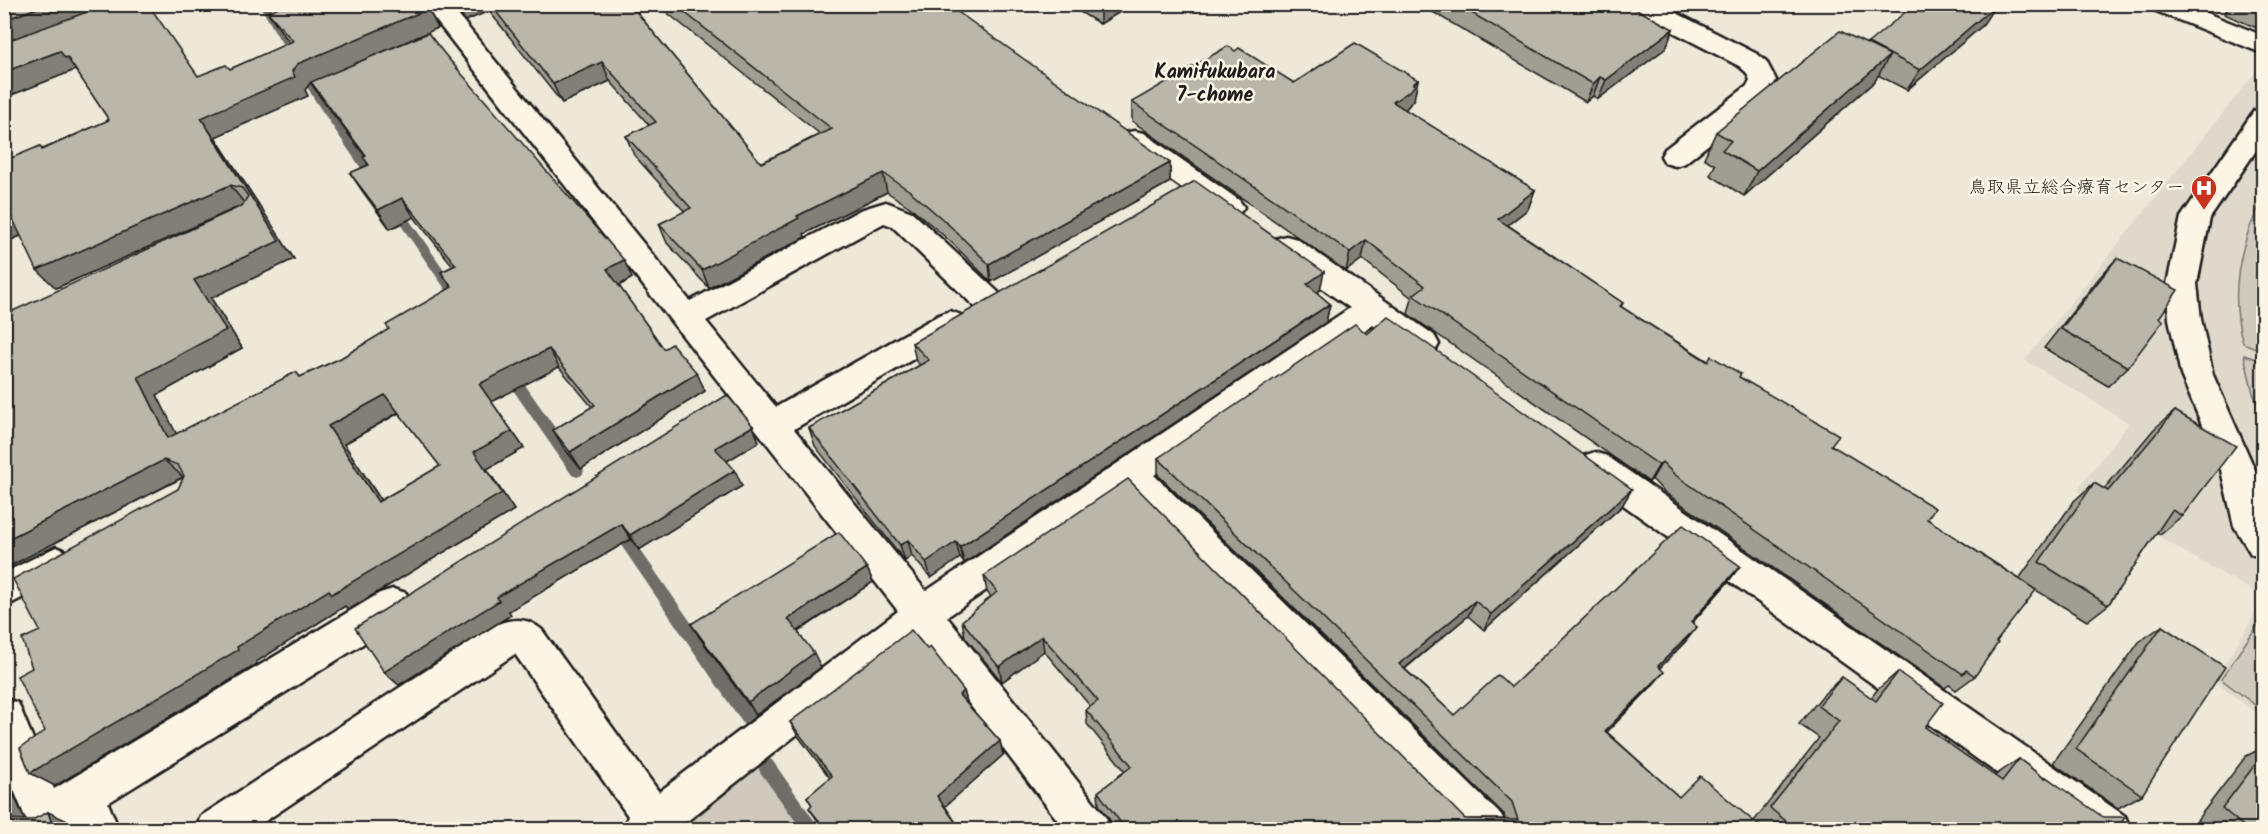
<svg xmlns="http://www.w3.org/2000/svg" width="2268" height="834" viewBox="0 0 2268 834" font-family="Kalam,'Klee One',sans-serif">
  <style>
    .built { fill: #ded9cb }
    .green { fill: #cfcabd; stroke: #76736c; stroke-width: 1.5 }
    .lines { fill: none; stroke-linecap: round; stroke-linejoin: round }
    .stream { fill: #6f6c67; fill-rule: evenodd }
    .minor-casing { stroke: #1c1c1c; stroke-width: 5 }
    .minor { fill: #fcf5e5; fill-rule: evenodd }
    .wall { fill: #a09d92; stroke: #1c1c1c; stroke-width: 1.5; fill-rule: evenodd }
    .shaded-wall { fill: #827f77; stroke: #1c1c1c; stroke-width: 1.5 }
    .building { fill: #bab6aa; stroke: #1c1c1c; stroke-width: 1.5; fill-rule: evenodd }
    .labels { text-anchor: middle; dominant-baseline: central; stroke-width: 5; stroke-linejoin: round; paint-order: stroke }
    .poi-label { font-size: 18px; fill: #1c1c1c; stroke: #fcf5e5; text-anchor: end }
    .neighbourhood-label { font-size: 20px; font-weight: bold; fill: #1c1c1c; stroke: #fcf5e5 }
  </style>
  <rect width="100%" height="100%" fill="#eee8d9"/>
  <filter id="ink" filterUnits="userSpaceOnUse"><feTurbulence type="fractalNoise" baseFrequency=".0167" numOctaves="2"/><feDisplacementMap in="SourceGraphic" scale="12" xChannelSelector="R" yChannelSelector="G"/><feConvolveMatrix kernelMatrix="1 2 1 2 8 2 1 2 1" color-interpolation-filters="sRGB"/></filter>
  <g filter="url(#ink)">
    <g class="built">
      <polygon points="2263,63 2263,597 2077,490 2129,423 2025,360"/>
      <polygon points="2263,601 2263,718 2214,681"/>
    </g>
    <g class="green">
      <path d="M2263,199V351L2243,343C2229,295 2239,243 2263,199Z"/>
      <polygon points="2244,355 2263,361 2263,419 2253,393"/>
      <polygon points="2263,617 2263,711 2221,679"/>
      <polygon points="759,766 806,829 682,829"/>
    </g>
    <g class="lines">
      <g class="stream">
        <polygon points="259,4 269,4 325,97 379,177 381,180 379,183 371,183 316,102"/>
        <polygon points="395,204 399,205 465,300 467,303 465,306 457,306 391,211 389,208 391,205"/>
        <polygon points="509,368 514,369 582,467 584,471 582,475 577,477 572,475 504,377 502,373 504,369"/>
        <polygon points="617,522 622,524 756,715 758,720 756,725 750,728 744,725 612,532 610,528 612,524"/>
        <polygon points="766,758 772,760 821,830 802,830 760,772 758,766 760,760"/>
      </g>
      <g class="minor-casing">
        <g id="minor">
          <path d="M423,4H449L690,301L860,210L886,202L912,212L999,293L1003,301L999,309L988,313L977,309L892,226L884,223L706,321L776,407L939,315L950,311L961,315L966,323L961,331L794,429L926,591L1350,308L1275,255L1271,247L1275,239L1286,236L1297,239L1434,335L1439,344L1434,353C1411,360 1391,338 1373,325L1154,475L1502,816L1508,830H1459L1128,493L947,617L1105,816L1111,830H1065L919,638L676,830H623L628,816L515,654L252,830H195L201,816L498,624C515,618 528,618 542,630L659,792L898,611Z"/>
          <polygon points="1626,4 1659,4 1757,54 1766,61 1776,80 1768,97 1685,163 1675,166 1665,163 1661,156 1665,149 1747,86 1750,80 1746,72 1739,66 1629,9"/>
          <polygon points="2148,4 2184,4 2264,36 2264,54 2151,9"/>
          <polygon points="2264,108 2264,139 2210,218 2197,284 2201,319 2213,375 2255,470 2264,503 2264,558 2251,554 2234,526 2221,470 2181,375 2169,319 2167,284 2181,217 2254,111"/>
          <polygon points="1134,131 1144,133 1239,200 1244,207 1239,214 1229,217 1219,214 1124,147 1120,140 1124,133"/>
          <polygon points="1595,452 1607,456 2125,816 2131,830 2076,830 1583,476 1578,466 1583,456"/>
          <polygon points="56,547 69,552 74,563 69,574 4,607 4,573"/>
          <polygon points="393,589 406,593 411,605 406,617 108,803 119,830 78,830 75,821 58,830 30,829 4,766 4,698 18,703 54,789 380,593"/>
        </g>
      </g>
      <use href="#minor" class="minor"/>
    </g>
    <g class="wall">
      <path d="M4,4L199,76L230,69L290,43L281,31L268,12L428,9L438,28L358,62L447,57L632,278L619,286L664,349L705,391L581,469L564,448L553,430L592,407L559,367L491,401L524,448L487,469L514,510L348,610L345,606L256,662L257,664L55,786L30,773L45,731L32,668L40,631L178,489L184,477L4,569V489L12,485L243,205L56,288L21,236L4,243L40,146L43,149L109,120L80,76L75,70L4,98ZM310,83H311L323,101L365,156L368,165L350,173L363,192L390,229L414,217L453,266L441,272L452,288L389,330L341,358L300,377L296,372L176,434L157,395L242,348L211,298L294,259L215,137L308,96L305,90ZM399,413L440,466L381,500L344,444Z"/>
      <polygon points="451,4 630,4 761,163 820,134 656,4 944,4 1170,163 1170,182 991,282 951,242 914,210 887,192 804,234 805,237 709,288 667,243 659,224 685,212 634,155 626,136 649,125 610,81 562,103 489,11 465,21"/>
      <polygon points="1067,4 1133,4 1100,24"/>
      <polygon points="1419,4 1627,4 1673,29 1666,48 1598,99 1593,96 1586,102"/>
      <polygon points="2231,4 2264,4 2264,31 2224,14"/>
      <polygon points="1982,26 1907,90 1878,75 1875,81 1744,196 1710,175 1715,165 1704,158 1716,132 1868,43"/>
      <polygon points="1235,51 1294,83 1414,100 1411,102 1410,104 1405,110 1535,190 1528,209 1508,225 1623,303 1621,307 1708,361 1739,377 1831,445 1927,519 2019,579 2074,501 2094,483 2104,489 2154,429 2175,411 2182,516 2160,534 2157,532 2108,605 2087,621 2031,587 1975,676 1956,690 1949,685 1945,688 1663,491 1652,479 1649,482 1408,314 1412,298 1362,259 1346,271 1132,121 1132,102"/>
      <polygon points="2117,258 2128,367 2108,386 2044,348 2099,278"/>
      <polygon points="1320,290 1317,293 1330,304 1326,322 964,563 960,558 931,578 912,556 905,561 815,446 809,428 920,365 916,361 912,343"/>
      <polygon points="1367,334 1622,506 1484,630 1468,616 1405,669 1454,715 1511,687 1740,566 1728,582 1692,623 1697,627 1685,642 1660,668 1652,686 1607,732 1679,797 1754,821 1819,738 1799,724 1823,695 1842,677 1871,698 1877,690 1898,672 1925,727 1994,776 2019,759 2044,778 2046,777 2117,830 1117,830 1099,805 1098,792 1125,771 1087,724 1086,710 1091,707 1044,651 1002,682 965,637 962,621 991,597 987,592 984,576 1465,819 1505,819 1504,814 1158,475 1158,458"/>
      <polygon points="753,426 759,442 727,461 742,486 639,550 631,539 509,611 511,615 399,685 384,672"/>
      <polygon points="867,568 873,582 798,632 821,667 756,715 700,638 691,624"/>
      <polygon points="2162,626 2142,795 2118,808 2053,763 2139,642"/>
      <polygon points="964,691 968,705 1000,741 1003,755 945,806 961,830 824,830 809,808 812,805 807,797 830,778 798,736 790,722"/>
      <polygon points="2264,747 2264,830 2208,830 2197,820 2246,756"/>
    </g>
    <g class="shaded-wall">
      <polygon points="48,4 116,4 4,45 4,20"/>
      <polygon points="457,4 486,4 489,11 465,21"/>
      <polygon points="1100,4 1133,4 1100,24"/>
      <polygon points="1995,6 1982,26 1907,90 1920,70"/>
      <polygon points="428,9 438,28 310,83 305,90 308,96 215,137 294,259 211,298 242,348 157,395 187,455 168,438 138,377 194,280 279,241 201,118 292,71 297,64"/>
      <polygon points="1673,29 1666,48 1598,99 1606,80"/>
      <polygon points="60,51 67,57 81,77 75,70 4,98 4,72"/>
      <polygon points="1890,55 1875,81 1744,196 1757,171"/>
      <polygon points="602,62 610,81 562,103 553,84"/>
      <polygon points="1600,77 1593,96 1586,102 1593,84"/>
      <polygon points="1418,80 1414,100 1411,102 1410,104 1406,109 1389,121 1393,102"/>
      <polygon points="1170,163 1170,182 991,282 989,264"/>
      <polygon points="883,173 887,192 804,234 805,237 709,288 702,270 797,216"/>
      <polygon points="230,185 245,204 56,288 37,270"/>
      <polygon points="1535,190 1528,209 1492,237 1498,219"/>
      <polygon points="402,198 414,217 390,229 378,210"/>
      <polygon points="10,213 29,232 4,243 4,216"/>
      <polygon points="1366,240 1362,259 1346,271 1350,252"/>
      <polygon points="624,260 632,278 616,287 607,269"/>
      <polygon points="1324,272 1320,290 1304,303 1307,284"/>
      <polygon points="1330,304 1326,322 964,563 960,547"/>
      <polygon points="549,349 559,367 491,402 479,384"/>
      <polygon points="697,373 705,391 581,469 570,452"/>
      <polygon points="385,395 399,412 344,444 393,519 378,502 328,426"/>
      <polygon points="753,426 759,442 722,464 715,448"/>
      <polygon points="512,431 524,448 487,469 514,510 348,610 345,606 256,662 257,664 55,786 30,773 237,647 474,452"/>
      <polygon points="164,460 183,477 4,569 4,541"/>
      <polygon points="1662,462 1652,479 1649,482 1659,465"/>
      <polygon points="735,470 742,486 639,550 630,535"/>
      <polygon points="1632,489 1622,506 1484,630 1491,614"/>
      <polygon points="621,524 631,539 509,611 511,615 399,685 384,672 497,597"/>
      <polygon points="908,540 912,556 905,561 900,545"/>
      <polygon points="956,542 960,558 931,578 926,562"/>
      <polygon points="1740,566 1728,582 1679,638 1691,622"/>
      <polygon points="867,568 873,582 795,633 788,619"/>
      <polygon points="1475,601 1468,616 1393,678 1399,664"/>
      <polygon points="1697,627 1685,642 1647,681 1658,666"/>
      <polygon points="1042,636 1044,651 1002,682 999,667"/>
      <polygon points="814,653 821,667 756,715 748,702"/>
      <polygon points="1664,672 1652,686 1594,745 1605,731"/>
      <polygon points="964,691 968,706 959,695"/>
      <polygon points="1000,741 1003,755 942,809 937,796"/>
      <polygon points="4,783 10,786 29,830 4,820"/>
      <polygon points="48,812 74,824 75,830 54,830"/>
    </g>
    <g class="building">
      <polygon points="4,4 48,4 4,20"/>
      <path d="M109,4H148L198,76L226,65L230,69L293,41L268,12L279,7L277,4H425L428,9L297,64L292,71L295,77L201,118L279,241L194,280L226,330L138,377L168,438L296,372L300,377L341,358L389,329L386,325L452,287L441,272L456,265L402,198L378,210L350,173L369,165L363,157L366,156L311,82L428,33L447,57L624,260L607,269L664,349L672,344L697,373L570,452L553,430L595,405L549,349L479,384L512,431L474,452L502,493L332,594L329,590L237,647L238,650L30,773L20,748L45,731L17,676L32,668L22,639L40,631L13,579L178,489L184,476L178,465L164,460L4,541V489L12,485L4,465V315L242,206L248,196L242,188L230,185L37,270L10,213L4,216V161L40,146L42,150L109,120L67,57L65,58L60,51L4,72V42ZM385,395L440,466L378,502L328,426Z"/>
      <polygon points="490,4 630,4 761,163 832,129 674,4 944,4 953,12 955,10 1170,163 989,264 948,224 910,191 883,173 797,216 799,218 702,270 659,224 691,208 626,136 656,122 602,62 553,84"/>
      <polygon points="1456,4 1627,4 1673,29 1606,80 1600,77 1593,84"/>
      <polygon points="1915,4 1993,4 1995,6 1920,70 1868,43"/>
      <polygon points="1840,31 1890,55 1757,171 1722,150 1731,141 1716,132"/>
      <polygon points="1355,43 1418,80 1413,84 1415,85 1411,90 1393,102 1535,190 1498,219 1623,303 1620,306 1708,362 1711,356 1741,374 1739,377 1839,435 1831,445 1935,508 1927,519 2036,590 1996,642 1998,643 1975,676 1966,670 1963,674 1674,474 1662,462 1659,465 1413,295 1425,286 1366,240 1350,252 1132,102 1228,46 1235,51 1239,48 1294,83"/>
      <polygon points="1195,181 1324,272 1307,284 1330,304 960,547 956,542 926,562 908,540 900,545 809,428 929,360 912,343"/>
      <polygon points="2117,258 2178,290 2159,318 2163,321 2128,367 2061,329"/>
      <polygon points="1388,316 1632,489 1491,614 1475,601 1399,664 1454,715 1498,675 1511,687 1683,525 1740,566 1691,622 1697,627 1658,666 1664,672 1605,731 1679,797 1700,776 1764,830 1126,830 1098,792 1132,766 1086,710 1098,701 1042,636 999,667 962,621 997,592 984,576 1128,479 1465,819 1518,820 1512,802 1158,458 1355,324 1367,334"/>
      <polygon points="727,395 753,426 715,448 735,470 630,535 621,524 497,597 499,601 384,672 355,628"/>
      <polygon points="2175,411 2236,446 2182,516 2172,510 2108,605 2039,562 2094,483 2108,491"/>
      <polygon points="839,532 867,568 788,619 814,653 748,702 691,624"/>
      <polygon points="2162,626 2225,667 2142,795 2076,749"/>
      <polygon points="911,630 927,649 930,647 964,691 959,695 1000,741 937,796 961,830 826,830 809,808 812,805 807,797 832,776 790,722"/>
      <polygon points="1898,672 1943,703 1925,727 2002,781 2019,759 2045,779 2046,777 2103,817 2125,817 2117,830 1797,830 1770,808 1839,721 1818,706 1842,677 1876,701"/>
      <polygon points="2264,753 2264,830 2248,830 2222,808"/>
      <polygon points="48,812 54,830 4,830 4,819 32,820"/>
    </g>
  </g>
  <defs>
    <g id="hospital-pin" transform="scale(1.35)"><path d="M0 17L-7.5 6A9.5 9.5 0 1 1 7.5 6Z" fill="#c8321e" stroke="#fcf5e5"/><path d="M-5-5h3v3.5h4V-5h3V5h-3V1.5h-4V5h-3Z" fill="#fff"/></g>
  </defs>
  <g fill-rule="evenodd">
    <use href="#hospital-pin" x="2204" y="188"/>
  </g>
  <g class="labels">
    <g class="poi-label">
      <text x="2184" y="188">鳥取県立総合療育センター</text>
    </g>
    <g class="neighbourhood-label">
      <text x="1215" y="73">Kamifukubara<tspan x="1215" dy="23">7-chome</tspan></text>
    </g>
  </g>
  <rect width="2268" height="834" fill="none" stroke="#fcf5e5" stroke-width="24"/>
  <rect x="12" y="12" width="2244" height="810" fill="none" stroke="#1c1c1c" stroke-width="2" filter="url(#ink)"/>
</svg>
